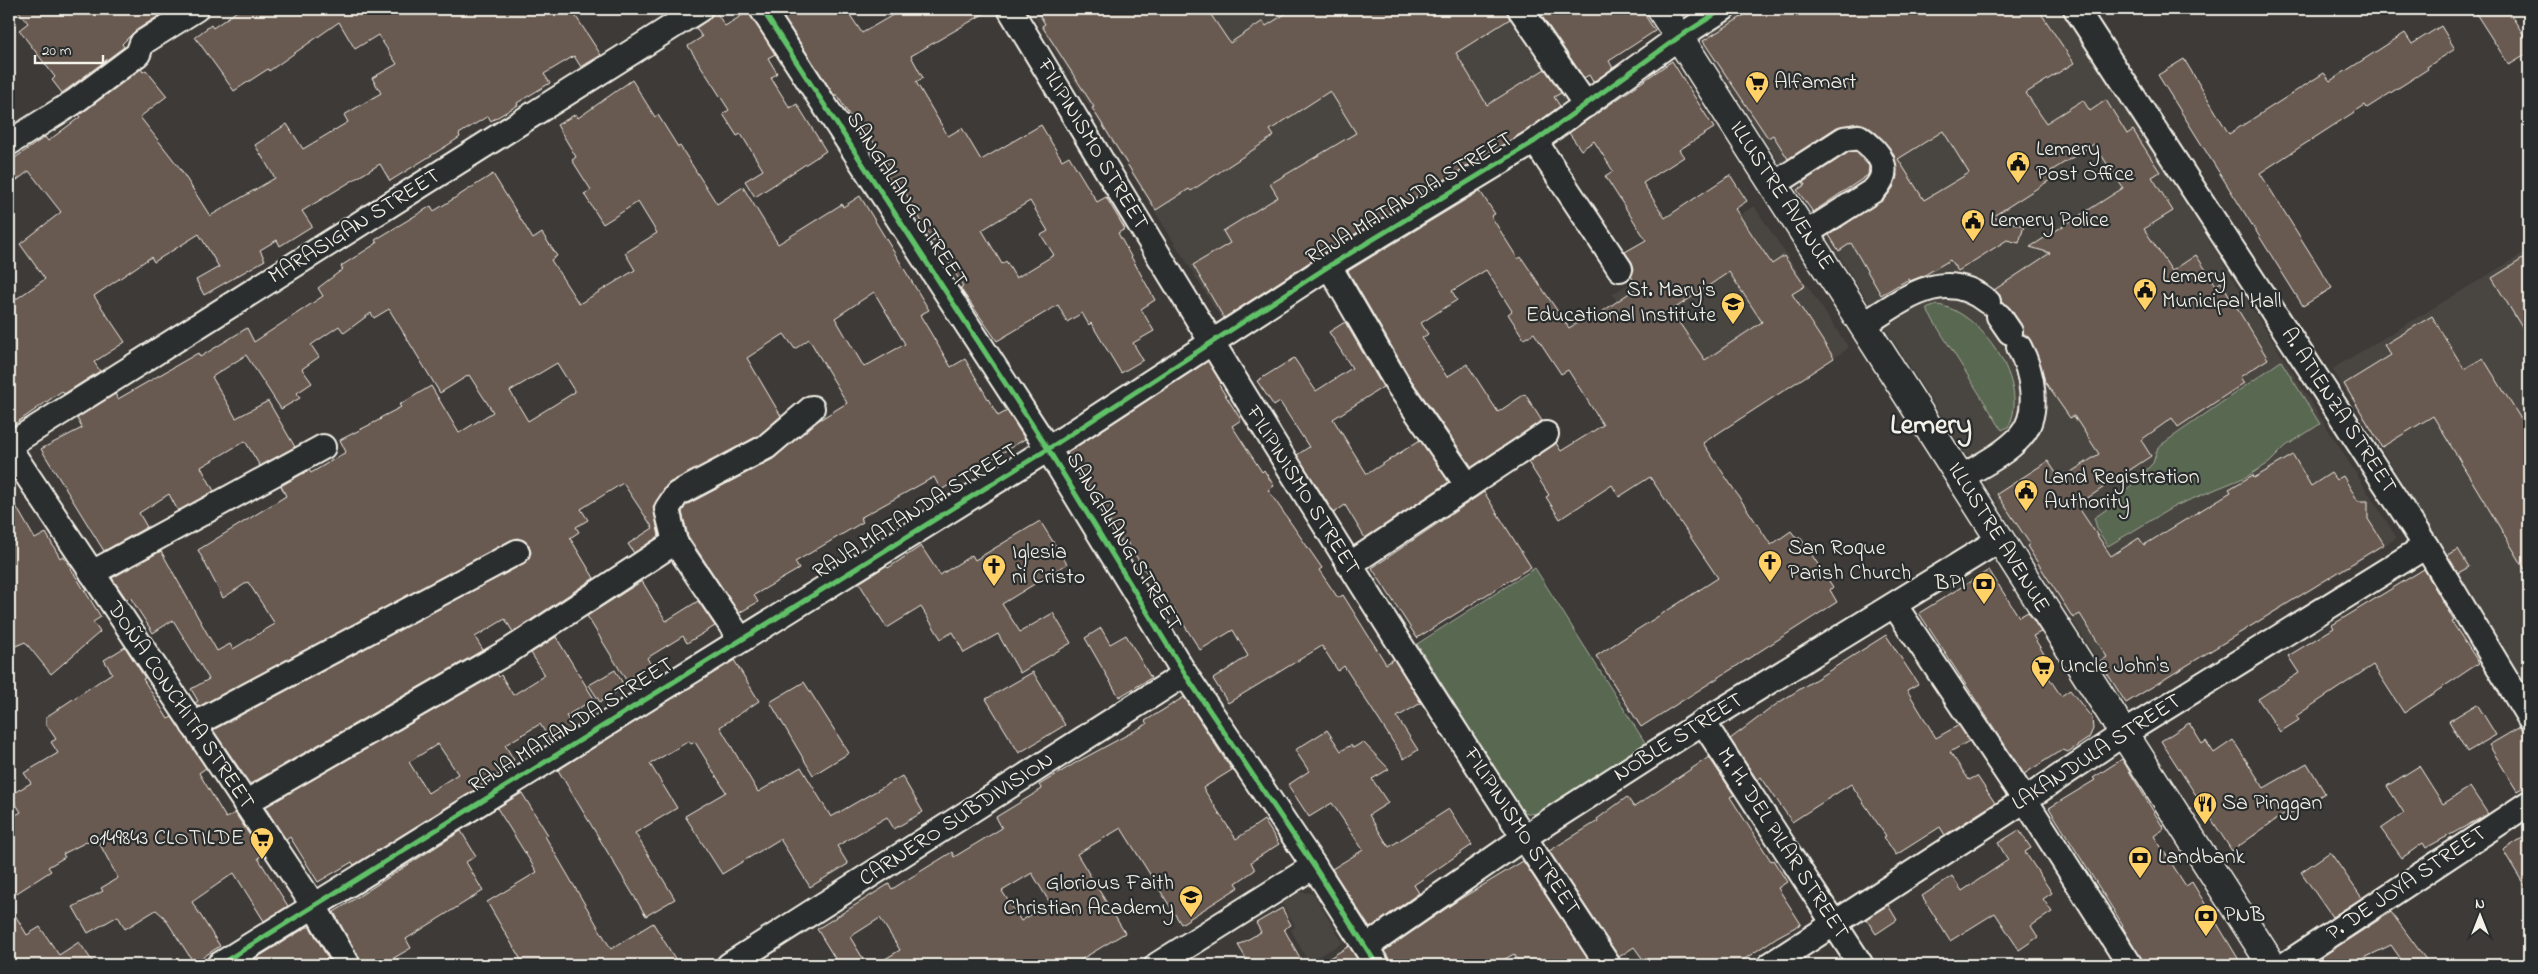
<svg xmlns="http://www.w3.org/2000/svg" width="2538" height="974" viewBox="0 0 2538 974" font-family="'Indie Flower',sans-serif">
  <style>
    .built { fill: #4a4440 }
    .green { fill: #596851; stroke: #a6ac9c }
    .building { fill: #695a51; stroke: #f4f1e8; fill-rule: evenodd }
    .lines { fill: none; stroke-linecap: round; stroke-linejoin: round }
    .minor-casing { stroke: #f4f1e8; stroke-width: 28 }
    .major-casing { stroke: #f4f1e8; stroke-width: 31 }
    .minor { stroke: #2a2d2e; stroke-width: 24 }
    .major { stroke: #2a2d2e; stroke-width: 28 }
    .cycleway-casing { stroke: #2a2d2e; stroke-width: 8 }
    .cycleway { stroke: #61c268; stroke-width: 5 }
    .labels { text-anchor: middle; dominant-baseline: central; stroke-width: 4.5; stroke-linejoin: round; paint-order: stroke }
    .poi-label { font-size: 22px; fill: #f4f1e8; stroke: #2a2d2e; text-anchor: start }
    .street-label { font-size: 22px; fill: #f4f1e8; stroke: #2a2d2e }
    .district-label { font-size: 28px; font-weight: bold; fill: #f4f1e8; stroke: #2a2d2e }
  </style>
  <rect width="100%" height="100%" fill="#3d3a38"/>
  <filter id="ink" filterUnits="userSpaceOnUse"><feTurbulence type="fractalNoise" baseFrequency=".02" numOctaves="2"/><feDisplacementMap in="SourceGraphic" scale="10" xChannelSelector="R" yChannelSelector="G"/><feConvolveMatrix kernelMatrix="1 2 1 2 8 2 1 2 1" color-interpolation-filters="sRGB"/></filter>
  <g filter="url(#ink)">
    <g class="built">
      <polygon points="1029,9 1507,9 1573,108 1226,326"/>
      <polygon points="1744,9 2063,9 2397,538 2126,704 1700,39"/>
      <polygon points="1754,206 1849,348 1711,438 1612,294"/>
      <polygon points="2529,250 2529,689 2332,369"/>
      <polygon points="1299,892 1313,893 1343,943 1308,962 1291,930 1295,926 1281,902"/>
    </g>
    <g class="green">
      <path d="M1937,305C1981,310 2032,386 2008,427L2002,430L1926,309Z"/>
      <polygon points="2281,361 2320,424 2286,446 2269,463 2248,476 2175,506 2108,546 2098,531 2094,518 2110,507 2153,463 2158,447"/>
      <polygon points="1535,568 1646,744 1543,811 1534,814 1522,812 1417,644"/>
    </g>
    <g class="building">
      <polygon points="17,9 169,9 135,31 122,44 124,47 62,93 52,80 55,77 19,30 28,23"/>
      <polygon points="240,9 571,9 601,55 581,67 574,56 544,74 550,83 517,103 518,105 491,121 488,116 459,134 460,137 448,145 390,181 380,164 302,211 312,226 280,246 277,240 260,250 265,260 204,295 196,280 219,267 199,234 154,262 151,257 94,296 125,342 94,362 100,371 64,394 62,391 9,428 9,304 45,279 20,244 61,212 29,171 9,186 9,162 45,137 48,141 80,117 79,115 141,69 143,72 146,70 167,96 140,117 179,167 210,216 275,178 255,145 287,124 303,149 348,122 344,115 381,93 372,78 397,64 378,35 355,49 339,22 269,71 268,69 234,91 195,37 211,25 213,28"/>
      <polygon points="714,9 725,26 749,11 775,54 768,58 777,73 771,78 790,108 797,104 826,151 755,197 745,181 763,170 741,134 737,136 723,114 729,110 688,46 702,37 696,28 708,20"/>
      <path d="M778,9H846L862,33L903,9H992L911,56L923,78L916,82L948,136L962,128L981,160L1041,125L1062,160L1069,156L1097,202L1106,197L1125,229L1118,233L1155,300L1141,309L1154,331L1133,343L1143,360L1121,373L1091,323L1089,325L1082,313L1067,322L1058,305L997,341L960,288L963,286L935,240L933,242L904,190L898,193L885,173L891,170L870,136L864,140L837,95H834ZM1030,201L1048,231L1041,235L1054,255L1016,278L1006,261L1002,264L982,230Z"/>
      <polygon points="1036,9 1207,9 1230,43 1263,21 1266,26 1293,9 1506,9 1510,19 1456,53 1487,105 1545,69 1561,93 1554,97 1560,106 1527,130 1322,254 1224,318 1193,265 1230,243 1223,231 1278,197 1270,184 1356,133 1330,91 1270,130 1274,136 1191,191 1189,189 1156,210 1092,108 1094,107 1042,26 1045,24"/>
      <polygon points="1537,9 1641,9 1655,31 1609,61 1613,68 1593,82 1589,75 1584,78"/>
      <path d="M1754,9H2038L2074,63L2026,93L2046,123L2083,100L2090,111L2106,100L2127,134L2133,130L2160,172L2152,177L2173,211L2144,229L2172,271L2196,255L2216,285L2221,282L2268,359L2240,377L2244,383L2178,427L2172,418L2141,440L2151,456L2077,505L2111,556L2139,538L2144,545L2231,492L2229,489L2253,475L2254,478L2293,455L2311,486L2331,473L2336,480L2343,476L2358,501H2368V519L2384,544L2126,703L2100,662L2107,657L2080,614L2073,618L2027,546L2030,544L1997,494L2048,461L2060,479L2099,454L2074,416L2070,418L2045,382L2031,341L2023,334L2021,324L2010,308L2002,303L2000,295L1994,290L2050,253L2030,247L2123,188L2094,144L2046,174L2050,180L1992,217L2024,226L2019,243L2007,240L1958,271L1950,260L1923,276L1910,281L1909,279L1881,295L1851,243L1839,251L1829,235L1885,198L1893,188L1897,176L1894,154L1875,132L1867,126L1858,123L1837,127L1788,159L1773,135L1768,138L1703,41ZM1943,131L1969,173L1924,200L1898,159Z"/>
      <polygon points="2473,9 2507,9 2529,43 2529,53 2509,65"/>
      <polygon points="2441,26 2455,49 2427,67 2428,69 2367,108 2365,105 2260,173 2332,288 2303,306 2158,75 2184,59 2229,134 2324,73 2330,81 2405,33 2412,44"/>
      <path d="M1672,61L1714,128L1679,150L1684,157L1643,183L1665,218L1730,175L1747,201L1735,209L1772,264L1784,256L1805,286L1792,294L1834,358L1703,443L1771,545L1791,531L1797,539L1800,537L1833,587L1830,590L1837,602L1641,727L1596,656L1718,578L1650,477L1619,497L1612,485L1560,519L1546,497L1549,495L1528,462L1556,443L1561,451L1603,425L1568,370L1561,374L1534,333L1524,339L1508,314L1512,311L1486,270L1452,291L1457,300L1421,323L1428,334L1422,338L1447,377L1467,364L1498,412L1525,394L1542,421L1472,467L1410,378L1348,271L1480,191L1495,214L1491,216L1518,259L1521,257L1569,328L1588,316L1590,320L1638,287L1631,276L1634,269L1632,262L1625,252L1646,240L1605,176L1613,171L1594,141L1581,150L1569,133ZM1729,272L1762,322L1705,360L1671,311Z"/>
      <path d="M632,80L655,117L658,115L678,147L680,146L717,204L743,187L778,244L842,204L843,207L860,196L929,310L920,315L951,367L965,359L998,416L1007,411L1025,439L941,490L934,477L860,518L863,522L795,562L799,569L754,595L758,602L739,613L688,536L682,512L686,505L773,459L816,422L847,403L809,339L795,349L784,334L747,358L781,416L758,436L666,486L653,507L659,536L634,553L628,544L653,528L623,483L581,509L588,520L576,527L579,532L570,538L594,578L513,632L505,619L475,637L483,650L250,784L213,730L523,564L531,553L529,545L518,538L511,540L198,707L195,703L198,701L191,689L209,679L173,620L153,633L130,597L127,600L112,578L161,551L217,651L230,644L233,649L275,624L248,582L223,598L198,550L286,496L281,486L309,470L311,473L346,452L340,440L381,419L380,418L401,407L399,405L431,386L459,433L493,412L469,375L440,393L389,309L374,318L371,313L344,333L339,326L311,345L319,357L302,369L312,383L297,393L300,398L281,409L246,355L212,377L236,418L268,401L295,447L260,466L245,441L201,467L214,491L178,511L169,494L139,513L147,527L104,551L41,449L82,428L77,418L115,394L118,399L198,353L200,357L247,328L254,342L323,296L318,288L343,269L341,266L377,243L375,240L431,206L434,211L493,174L533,239L542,233L557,256L551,260L579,304L635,270L625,253L657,233L638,202L603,224L584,194L591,190L572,160L576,157L557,125L576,114L578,118ZM874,292L905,344L864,367L835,318ZM557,363L575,392L528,421L510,391Z"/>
      <polygon points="1855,151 1869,166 1868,175 1813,212 1797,190 1805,185 1803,182 1849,152"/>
      <polygon points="2529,255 2529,339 2492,278"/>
      <polygon points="2432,316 2464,369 2483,358 2529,432 2529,576 2433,416 2382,447 2344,384 2391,355 2384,345"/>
      <polygon points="1345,322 1383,387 1333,419 1367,474 1420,440 1449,482 1365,538 1345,505 1334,513 1297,455 1309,447 1280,402 1274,406 1257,381 1294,358 1316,391 1352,368 1329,332"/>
      <polygon points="1208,361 1221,383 1219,385 1241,420 1232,426 1262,472 1264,470 1274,486 1268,490 1322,568 1319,570 1338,598 1343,595 1386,664 1394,659 1421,703 1397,717 1418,750 1404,759 1344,666 1338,671 1322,646 1228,703 1213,679 1248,656 1233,630 1200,650 1174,609 1171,611 1125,539 1122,541 1067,453"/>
      <polygon points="1484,492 1531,567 1417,638 1372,568"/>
      <polygon points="9,494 35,539 46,533 60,558 63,556 101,617 93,622 100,632 51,674 25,642 9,649"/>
      <polygon points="1040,521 1067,564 1002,604 1020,632 1053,613 1071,643 1020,673 998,634 964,653 953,632 941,639 921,607 887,628 859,583 886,566 888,568 921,546 940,575 972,555 975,560"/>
      <polygon points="2458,549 2469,567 2458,573 2447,555"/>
      <polygon points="2424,569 2454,621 2452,622 2479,663 2404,713 2373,665 2296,716 2299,720 2280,732 2258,699 2299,673 2288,656 2334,628 2332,625"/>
      <polygon points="1989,570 2019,617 2028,612 2041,632 2033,636 2049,662 2042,667 2061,696 2070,690 2092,718 2093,729 2089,738 2068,752 2063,750 2057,753 2024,774 1919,613"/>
      <polygon points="642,581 666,621 698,601 715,626 687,643 683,636 647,658 651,665 626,680 587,616"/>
      <polygon points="1101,628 1110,644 1126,635 1151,678 1119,697 1085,638"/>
      <polygon points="1886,635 1918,684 1907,690 1936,738 1959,725 1969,741 1950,752 1969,780 1977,776 1995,803 1945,835 1940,827 1896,855 1884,837 1886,836 1851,784 1792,822 1761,777 1757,780 1730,739 1778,703"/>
      <path d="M556,637L594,699L566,716L574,728L551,742L540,724L505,745L514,760L506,766L508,769L354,865L352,862L318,882L290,837L286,840L265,807L497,674L499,677L501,675L513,695L545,675L531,653ZM438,744L458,774L428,793L409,762Z"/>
      <polygon points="125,647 145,678 143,679 168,719 172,717 206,768 199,773 226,818 235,813 263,855 258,858 288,906 264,921 234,873 192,902 220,946 194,963 164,917 156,910 125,929 118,916 88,933 73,907 103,891 101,888 118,878 96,837 63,854 65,857 48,867 51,871 9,898 9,819 21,812 10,795 31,783 24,773 58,753 51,742 56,739 46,724 46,717 112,673 104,660"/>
      <polygon points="734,660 759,701 720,727 758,792 801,767 831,817 902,776 923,812 894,829 887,817 837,846 848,864 810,887 780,839 722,874 685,816 726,792 695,742 691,744 689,741 650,764 677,808 635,833 675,899 646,916 558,770"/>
      <polygon points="615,670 625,687 600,702 589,685"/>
      <polygon points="1033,672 1065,725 1019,753 986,699"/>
      <polygon points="804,682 849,753 813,775 770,702"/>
      <path d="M1184,697L1232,770L1203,788L1236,839L1264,820L1279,844L1251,862L1255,870L1236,883L1239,887L1181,924L1121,828L1077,854L1125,933L1072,965H875L900,950L880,918L850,937L867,965H839L817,929L889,884L892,889L952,852L954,857L1002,828L996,817L1042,789L1039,785L1077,762L1147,724L1145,721ZM1032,873L1050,903L1021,921L1002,891Z"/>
      <polygon points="2477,704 2496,735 2467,752 2449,721"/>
      <polygon points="2189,723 2202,744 2206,741 2214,753 2233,740 2264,788 2307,763 2325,793 2287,816 2285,813 2232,851 2161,741"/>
      <polygon points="2520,727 2529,739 2529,784 2517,791 2489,745"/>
      <polygon points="1327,730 1341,751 1351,745 1353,748 1363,742 1389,769 1372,779 1388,803 1369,815 1389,847 1449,809 1472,845 1414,885 1419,893 1370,928 1332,869 1363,850 1332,803 1309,817 1288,785 1309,771 1295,750"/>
      <polygon points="1709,757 1734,795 1730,797 1771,861 1773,860 1787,882 1778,888 1801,924 1777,937 1736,965 1647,965 1634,947 1619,957 1549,851 1598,821 1597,819 1627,797 1634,807"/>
      <polygon points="2122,759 2164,829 2154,836 2186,886 2192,882 2242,965 2145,965 2122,926 2123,925 2049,808 2095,780 2093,778"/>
      <polygon points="2419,766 2443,804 2470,787 2488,814 2426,848 2423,843 2402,858 2381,829 2404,813 2387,786"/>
      <polygon points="522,793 548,835 545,836 611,949 653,923 679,965 524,965 487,902 537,872 497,808"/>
      <polygon points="2019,830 2031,848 2025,852 2052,893 2043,899 2052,912 2031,926 2038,937 2019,950 1995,913 1950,941 1922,896 1952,876 1962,891 2008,860 1998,843"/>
      <polygon points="461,831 476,856 466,862 483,891 406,939 411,948 382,965 362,965 334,912"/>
      <polygon points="2529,834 2529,893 2503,850"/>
      <polygon points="2330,852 2362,898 2332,917 2301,872"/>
      <polygon points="1523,861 1592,965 1521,965 1514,954 1494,965 1391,965 1384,951 1457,901"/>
      <polygon points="9,905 27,935 40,927 59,955 79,942 95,965 9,965"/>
      <polygon points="1888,905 1897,920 1876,934 1866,919"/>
      <polygon points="1282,908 1291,925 1284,929 1304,965 1250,965 1238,945 1261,932 1256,923"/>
      <polygon points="2391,912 2430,965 2405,965 2391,945 2350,965 2309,965"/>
      <polygon points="307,927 310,927 332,965 245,965"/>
      <polygon points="1349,946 1361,965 1318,965"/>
    </g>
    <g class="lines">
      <g class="minor-casing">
        <g id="minor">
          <polyline points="762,9 1048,449 1185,674 1314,866 1377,965"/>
          <path d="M1010,9C1203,331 1400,652 1608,965"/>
          <polyline points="1520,9 1586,105"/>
          <polyline points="2076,9 2426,546 2529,717"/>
          <polyline points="1535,141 1620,269"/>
          <polyline points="9,143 74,102 138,54 142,43 196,9"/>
          <path d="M1773,185L1844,139L1859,137C1879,151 1894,169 1874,190L1805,234"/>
          <polyline points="1329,266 1398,385 1468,486"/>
          <polyline points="1999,316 2010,332"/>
          <path d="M1863,325C1903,300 1943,265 1988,302"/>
          <polyline points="9,445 700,9"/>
          <polyline points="9,448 314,906 348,965"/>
          <path d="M1960,478C1980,466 2005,454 2021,436C2041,413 2032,371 2019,347"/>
          <polyline points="1349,565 1546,434"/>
          <polyline points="92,573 323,447"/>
          <polyline points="1895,606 2025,800 2130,965"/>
          <polyline points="741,640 675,542 667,509 677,494 766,447 812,408"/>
          <polyline points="1703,722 1861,965"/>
          <polyline points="193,725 517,552"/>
          <polyline points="245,803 509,651 675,542"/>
          <polyline points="1366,947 1523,838 1703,722 1999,540"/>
          <polyline points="219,965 1048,449 1329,266 1535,141 1679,37 1723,9"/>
          <polyline points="729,965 1185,674"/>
          <polyline points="1157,965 1314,866"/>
          <polyline points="1770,965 2025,800 2123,734 2426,546"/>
          <polyline points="2285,965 2529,803"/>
        </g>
      </g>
      <g class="major-casing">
        <polyline id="major" points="1661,9 2272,965"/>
      </g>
      <use href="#minor" class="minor"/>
      <use href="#major" class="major"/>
      <g class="cycleway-casing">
        <g id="cycleway">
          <polyline points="762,9 1048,449 1185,674 1314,866 1377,965"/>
          <polyline points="219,965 1048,449 1329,266 1535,141 1679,37 1723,9"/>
        </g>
      </g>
      <use href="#cycleway" class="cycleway"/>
    </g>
  </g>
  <defs>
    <g id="supermarket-pin" transform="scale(1.25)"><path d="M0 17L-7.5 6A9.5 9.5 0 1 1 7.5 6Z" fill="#ffd166" stroke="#2a2d2e"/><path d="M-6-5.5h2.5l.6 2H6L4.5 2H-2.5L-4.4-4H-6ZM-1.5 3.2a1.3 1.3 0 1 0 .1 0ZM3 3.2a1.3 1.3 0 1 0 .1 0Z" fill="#111"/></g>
    <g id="civic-pin" transform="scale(1.25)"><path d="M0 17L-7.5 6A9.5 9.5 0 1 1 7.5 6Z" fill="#ffd166" stroke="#2a2d2e"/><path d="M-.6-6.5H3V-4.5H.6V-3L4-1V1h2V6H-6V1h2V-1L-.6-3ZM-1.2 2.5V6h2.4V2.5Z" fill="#111"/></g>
    <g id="school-pin" transform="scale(1.25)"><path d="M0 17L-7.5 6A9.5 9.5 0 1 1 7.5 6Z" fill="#ffd166" stroke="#2a2d2e"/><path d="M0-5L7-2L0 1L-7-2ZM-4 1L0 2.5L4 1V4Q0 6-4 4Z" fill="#111"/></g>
    <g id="church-pin" transform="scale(1.25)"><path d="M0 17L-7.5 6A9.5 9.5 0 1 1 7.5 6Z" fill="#ffd166" stroke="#2a2d2e"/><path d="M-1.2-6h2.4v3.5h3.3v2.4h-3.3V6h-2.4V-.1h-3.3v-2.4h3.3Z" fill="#111"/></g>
    <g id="bank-pin" transform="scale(1.25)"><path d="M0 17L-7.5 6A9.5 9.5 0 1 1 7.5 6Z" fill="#ffd166" stroke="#2a2d2e"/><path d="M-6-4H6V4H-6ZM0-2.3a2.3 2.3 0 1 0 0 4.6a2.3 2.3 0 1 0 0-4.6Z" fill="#111"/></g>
    <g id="restaurant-pin" transform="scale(1.25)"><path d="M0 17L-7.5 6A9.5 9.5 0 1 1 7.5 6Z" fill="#ffd166" stroke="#2a2d2e"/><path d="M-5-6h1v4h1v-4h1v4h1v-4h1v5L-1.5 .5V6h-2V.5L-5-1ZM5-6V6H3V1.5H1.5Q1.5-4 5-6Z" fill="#111"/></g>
  </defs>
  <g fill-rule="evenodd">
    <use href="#supermarket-pin" x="1757" y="83"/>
    <use href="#civic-pin" x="2018" y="163"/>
    <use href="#civic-pin" x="1973" y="221"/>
    <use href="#civic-pin" x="2145" y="290"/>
    <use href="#school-pin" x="1733" y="304"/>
    <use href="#civic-pin" x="2026" y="491"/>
    <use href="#church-pin" x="1770" y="562"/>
    <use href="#church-pin" x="994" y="566"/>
    <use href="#bank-pin" x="1984" y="584"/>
    <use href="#supermarket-pin" x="2043" y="667"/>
    <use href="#restaurant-pin" x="2205" y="804"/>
    <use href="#supermarket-pin" x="262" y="839"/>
    <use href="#bank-pin" x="2140" y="858"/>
    <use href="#school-pin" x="1191" y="897"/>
    <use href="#bank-pin" x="2206" y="916"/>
  </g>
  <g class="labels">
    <g class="poi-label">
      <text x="1774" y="83">Alfamart</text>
      <text x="2036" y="150">Lemery<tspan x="2036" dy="25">Post Office</tspan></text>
      <text x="1990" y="221">Lemery Police</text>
      <text x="2162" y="277">Lemery<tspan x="2162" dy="25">Municipal Hall</tspan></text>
      <text x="1716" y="291" text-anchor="end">St. Mary's<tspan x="1716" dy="25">Educational Institute</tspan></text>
      <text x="2044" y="478">Land Registration<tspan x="2044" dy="25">Authority</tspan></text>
      <text x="1788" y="549">San Roque<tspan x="1788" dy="25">Parish Church</tspan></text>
      <text x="1012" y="553">Iglesia<tspan x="1012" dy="25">ni Cristo</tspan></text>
      <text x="1966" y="584" text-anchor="end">BPI</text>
      <text x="2060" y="667">Uncle John's</text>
      <text x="2222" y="804">Sa Pinggan</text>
      <text x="244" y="839" text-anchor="end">0149843 CLOTILDE</text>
      <text x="2158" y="858">Landbank</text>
      <text x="1174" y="884" text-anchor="end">Glorious Faith<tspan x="1174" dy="25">Christian Academy</tspan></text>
      <text x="2224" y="916">PNB</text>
    </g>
    <g class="street-label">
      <text transform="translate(1092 145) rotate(59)">FILIPINISMO STREET</text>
      <text transform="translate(1781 196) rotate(57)">ILLUSTRE AVENUE</text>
      <text transform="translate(1410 199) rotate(-31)">RAJA MATANDA STREET</text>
      <text transform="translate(906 200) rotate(57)">SANGALANG STREET</text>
      <text transform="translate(355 227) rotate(-32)">MARASIGAN STREET</text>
      <text transform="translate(2338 411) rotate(57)">A. ATIENZA STREET</text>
      <text transform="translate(1302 491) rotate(58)">FILIPINISMO STREET</text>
      <text transform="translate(916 512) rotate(-32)">RAJA MATANDA STREET</text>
      <text transform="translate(1998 538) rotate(58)">ILLUSTRE AVENUE</text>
      <text transform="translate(1123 542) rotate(59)">SANGALANG STREET</text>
      <text transform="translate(180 706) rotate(56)">DOÑA CONCHITA STREET</text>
      <text transform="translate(572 726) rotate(-32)">RAJA MATANDA STREET</text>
      <text transform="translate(1679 738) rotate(-32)">NOBLE STREET</text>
      <text transform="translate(2097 753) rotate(-33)">LAKANDULA STREET</text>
      <text transform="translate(957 820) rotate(-33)">CARNERO SUBDIVISION</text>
      <text transform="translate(1521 832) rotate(57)">FILIPINISMO STREET</text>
      <text transform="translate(1782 844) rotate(57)">M. H. DEL PILAR STREET</text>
      <text transform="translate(2407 884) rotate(-34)">P. DE JOYA STREET</text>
    </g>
    <g class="district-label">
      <text x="1931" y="426">Lemery</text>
    </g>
  </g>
  <rect width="2538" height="974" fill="none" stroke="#2a2d2e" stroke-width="30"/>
  <rect x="15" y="15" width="2508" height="944" fill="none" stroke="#f4f1e8" stroke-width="2" filter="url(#ink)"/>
  <g transform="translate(2480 916)" stroke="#2a2d2e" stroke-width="4" paint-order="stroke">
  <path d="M0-4L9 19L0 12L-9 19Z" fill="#f4f1e8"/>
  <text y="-8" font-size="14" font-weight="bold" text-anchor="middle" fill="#f4f1e8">N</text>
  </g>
  <path d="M35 55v8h68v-8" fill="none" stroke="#f4f1e8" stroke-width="2.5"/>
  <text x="42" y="55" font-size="15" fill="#f4f1e8" stroke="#2a2d2e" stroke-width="4" paint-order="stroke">20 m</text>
</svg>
